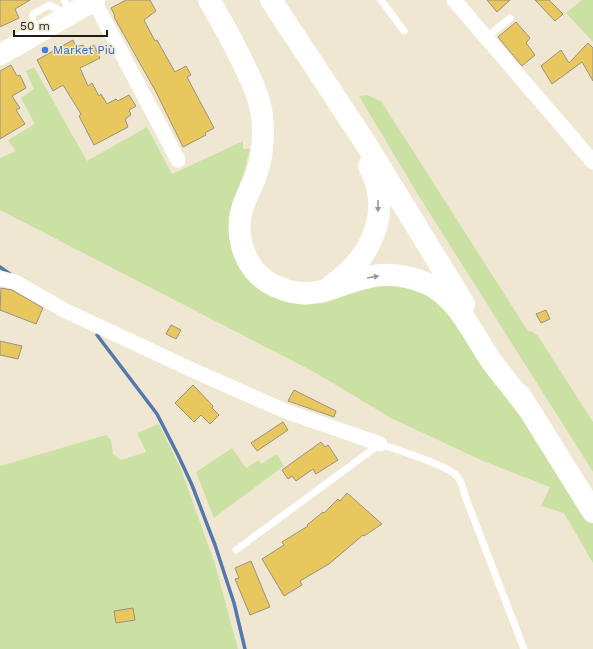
<svg xmlns="http://www.w3.org/2000/svg" width="593" height="649" viewBox="0 0 593 649" font-family="'Work Sans',sans-serif">
  <style>
    .green { fill: #cbe1a4 }
    .lines { fill: none; stroke-linecap: round; stroke-linejoin: round }
    .stream { stroke: #5477ac; stroke-width: 3.5 }
    .building { fill: #e9c75f; stroke: #9a937f }
    .lane { stroke: #fff; stroke-width: 7 }
    .street { stroke: #fff; stroke-width: 15 }
    .secondary { stroke: #fff; stroke-width: 21 }
    .highway { stroke: #fff; stroke-width: 22 }
    .oneway { fill: #999895 }
    .shop-dot { fill: #3f7fe0; stroke: #efe7d1; stroke-width: 1.5 }
    .labels { text-anchor: middle; dominant-baseline: central; stroke-width: 3; stroke-linejoin: round; paint-order: stroke }
    .shop-label { font-size: 12px; fill: #366cbe; stroke: #efe7d1; text-anchor: start }
  </style>
  <rect width="100%" height="100%" fill="#efe7d1"/>
  <g class="green">
    <polygon points="582,0 593,0 593,42 566,13"/>
    <polygon points="34,67 87,161 147,127 172,174 243,141 243,149 250,149 244,172 237,191 235,208 268,294 285,302 305,305 324,303 337,299 353,291 369,286 403,283 454,310 593,519 593,563 564,513 541,506 550,487 483,461 391,418 316,373 0,210 0,158 16,151 8,140 35,124 21,98 34,89 26,71"/>
    <polygon points="367,95 381,101 528,331 533,332 538,336 593,422 593,472 417,193 359,96"/>
    <polygon points="159,424 180,467 215,564 238,649 0,649 0,466 106,435 111,440 113,454 121,460 146,452 137,433"/>
    <polygon points="232,448 246,468 259,460 261,464 277,454 284,466 214,518 196,472"/>
  </g>
  <g class="lines">
    <g class="stream">
      <polyline points="0,267 10,274"/>
      <polyline points="97,335 157,414 178,455 192,485 215,545 234,603 245,649"/>
    </g>
  </g>
  <g class="building">
    <polygon points="0,0 30,0 15,9 19,18 0,27"/>
    <polygon points="126,0 150,0 156,11 144,20 155,41 157,40 175,72 186,66 191,75 187,77 214,128 205,133 206,135 183,147 156,92 114,17 115,16 111,8"/>
    <polygon points="487,0 510,0 497,12"/>
    <polygon points="535,0 549,0 563,14 555,21"/>
    <polygon points="516,22 530,38 526,43 535,55 522,66 498,37"/>
    <polygon points="73,40 76,47 83,45 86,49 94,45 100,58 80,68 88,86 92,83 99,96 101,94 107,104 116,99 118,101 129,95 136,106 129,110 131,115 125,119 128,127 94,145 79,116 81,114 63,85 53,91 37,60"/>
    <polygon points="588,43 593,48 593,81 582,62 552,84 541,66 561,50 569,63"/>
    <polygon points="11,65 17,76 20,75 26,88 12,96 20,108 16,110 25,124 0,139 0,71"/>
    <polygon points="1,288 12,290 43,308 36,324 0,310"/>
    <polygon points="546,310 550,319 541,323 536,314"/>
    <polygon points="171,325 181,330 176,339 166,334"/>
    <polygon points="0,341 22,346 18,359 0,355"/>
    <polygon points="193,385 213,406 212,408 219,415 210,424 201,415 194,422 175,403"/>
    <polygon points="294,390 336,411 334,417 288,401"/>
    <polygon points="283,422 288,430 257,451 251,443"/>
    <polygon points="321,442 325,447 328,445 338,460 316,474 313,469 296,481 292,476 288,479 282,470"/>
    <polygon points="347,493 382,524 364,536 363,535 329,564 300,581 302,585 284,596 262,559 284,545 282,542 308,526 307,525 323,512 324,513 338,499 340,501"/>
    <polygon points="251,561 270,607 250,615 235,579 239,578 235,568"/>
    <polygon points="133,608 135,620 116,623 114,611"/>
  </g>
  <g class="lines">
    <g class="lane">
      <polyline points="64,0 71,12"/>
      <polyline points="381,0 404,31"/>
      <polyline points="32,33 33,14 49,5 65,13"/>
      <polyline points="486,38 510,18"/>
      <path d="M236,550L380,444C397,450 445,464 457,476C462,481 463,489 465,496L524,649"/>
    </g>
    <g class="street">
      <polyline points="454,0 593,162"/>
      <polyline points="94,1 178,160"/>
      <polyline points="0,278 15,282 64,310 190,369 285,411 380,444"/>
    </g>
    <polyline class="secondary" points="0,55 95,0"/>
    <g class="highway">
      <path d="M209,0C221,20 232,40 242,61C251,79 259,96 262,115C264,134 263,154 257,172C254,182 249,191 245,201C235,224 239,250 254,270C261,278 270,285 280,288C319,304 344,278 381,275C397,274 414,278 428,284C460,300 473,335 492,362C503,377 516,392 527,407"/>
      <polyline points="271,0 366,144 464,304"/>
      <path d="M333,284C372,257 393,211 369,166"/>
      <polyline points="520,395 593,512"/>
    </g>
  </g>
  <defs><path id="oneway-solid" d="M-6-.8H1V-3.2L6.5 0L1 3.2V.8H-6Z"/></defs>
  <g class="oneway">
    <use href="#oneway-solid" transform="translate(378 206) rotate(90)"/>
    <use href="#oneway-solid" transform="translate(373 277) rotate(-10)"/>
  </g>
  <circle class="shop-dot" cx="45" cy="50" r="4"/>
  <g class="labels">
    <g class="shop-label">
      <text x="53" y="50">Market Più</text>
    </g>
  </g>
  <path d="M14 30v6h93v-6" fill="none" stroke="#1d1b13" stroke-width="2"/>
  <text x="20" y="30" font-size="12" fill="#1d1b13" stroke="#efe7d1" stroke-width="3" paint-order="stroke">50 m</text>
</svg>
